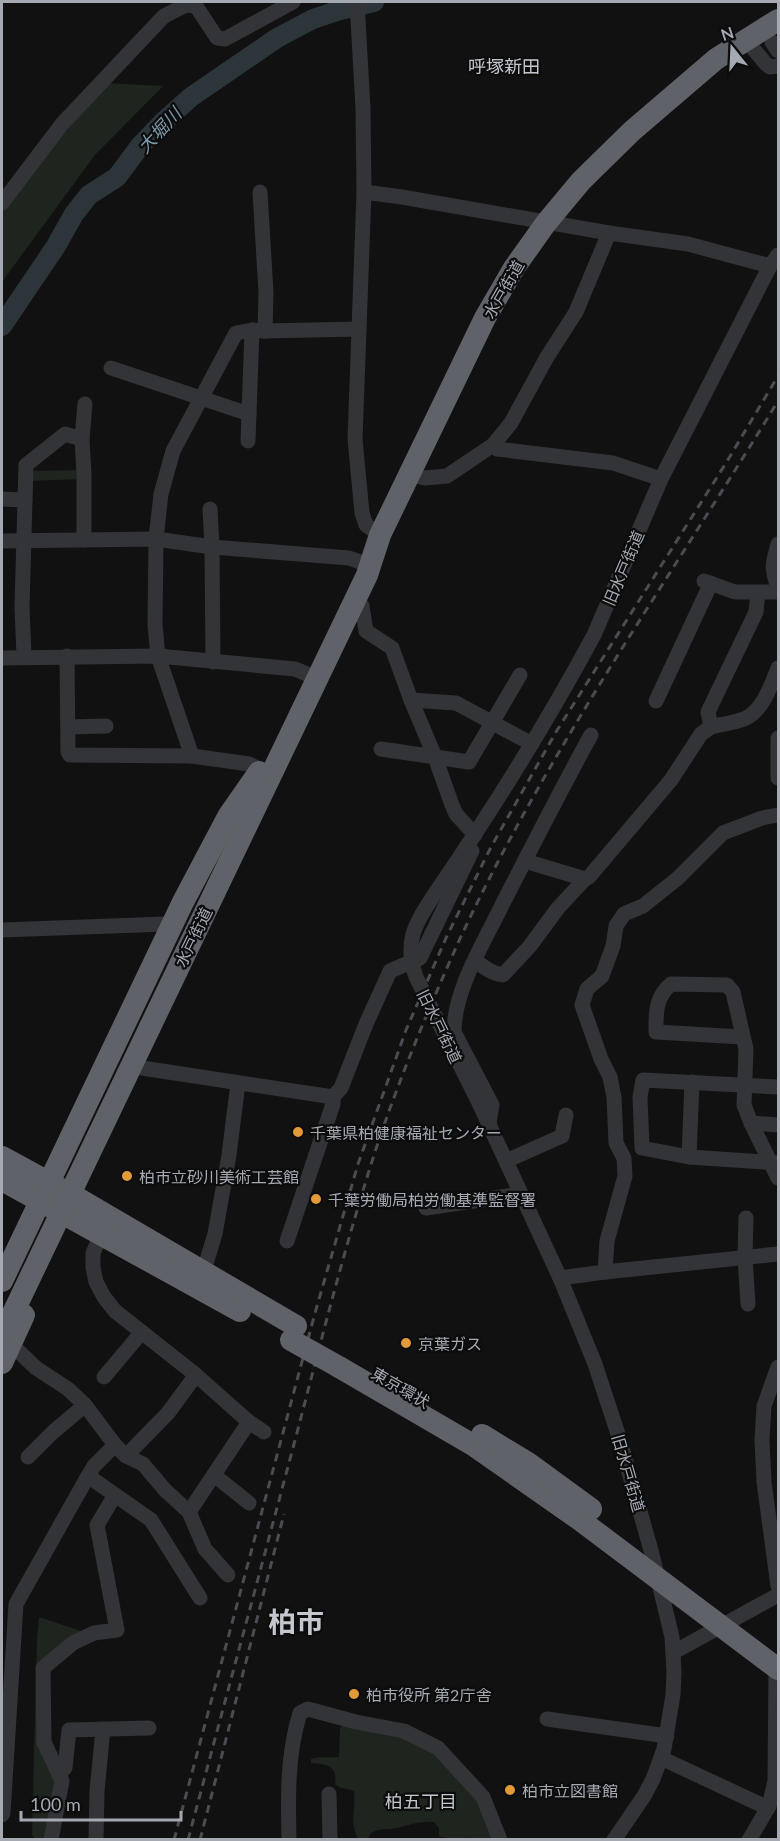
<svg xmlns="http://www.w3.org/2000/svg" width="780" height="1841" viewBox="0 0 780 1841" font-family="Lato,'Noto Sans JP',sans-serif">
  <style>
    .green { fill: #1e251e }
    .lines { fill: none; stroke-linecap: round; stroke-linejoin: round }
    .river { stroke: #2c353a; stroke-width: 20 }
    .minor { stroke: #333437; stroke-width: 15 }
    .highway { stroke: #5f6268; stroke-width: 22 }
    .rail { stroke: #4a4c50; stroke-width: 3; stroke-dasharray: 8 6; stroke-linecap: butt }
    .minor-bridge { stroke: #333437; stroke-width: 15 }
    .highway-bridge { stroke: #5f6268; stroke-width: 22 }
    .poi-dot { fill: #e2993a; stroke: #0c0c0d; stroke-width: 2 }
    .labels { text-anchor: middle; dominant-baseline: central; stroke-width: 4.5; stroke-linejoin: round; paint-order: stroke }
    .street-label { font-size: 16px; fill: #a4a9b2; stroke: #0c0c0d }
    .poi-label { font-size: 16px; fill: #a4a9b2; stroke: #0c0c0d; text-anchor: start }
    .neighbourhood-label { font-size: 18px; fill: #c4c8ce; stroke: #0c0c0d }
    .water-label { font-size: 18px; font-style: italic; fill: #7d9aab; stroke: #0c0c0d }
    .town-label { font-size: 28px; font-weight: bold; fill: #c4c8ce; stroke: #0c0c0d }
  </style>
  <rect width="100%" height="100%" fill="#111112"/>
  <g class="green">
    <polygon points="105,83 163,86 94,156 2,282 2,211 64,127"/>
    <polygon points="83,470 84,479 26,481 26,471"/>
    <polygon points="39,1617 84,1632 40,1662 56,1782 46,1839 35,1839 32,1835 37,1637"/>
    <path d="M345,1722L431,1744L477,1796L494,1839H474V1838C462,1837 451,1840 439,1836V1828L434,1822C420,1821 410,1825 397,1828C389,1830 380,1828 373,1832C369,1834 370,1835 369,1839H358C349,1820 356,1811 354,1791L339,1787L335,1784C338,1765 326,1764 311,1763V1759C320,1756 329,1758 339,1757L340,1728Z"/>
  </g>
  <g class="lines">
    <polyline class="river" points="2,326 56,246 74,214 89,195 117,177 140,146 163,122 191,97 277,38 313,19 340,10 374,2"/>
    <g class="minor">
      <polyline points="357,2 363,108 364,192 355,439 362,513 366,525 380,535"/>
      <polyline points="746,40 766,64 770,67 778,66"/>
      <polyline points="772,42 778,51"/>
      <polyline points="260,192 266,293 265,331"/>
      <polyline points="364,192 402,197 609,233 688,244 770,266"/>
      <polyline points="2,203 62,124 164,16 186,5 196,6 217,38 225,39 293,2"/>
      <polyline points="111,368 249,414"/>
      <polyline points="82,439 84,474 84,540"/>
      <polyline points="248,441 252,330"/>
      <polyline points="493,445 497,449 613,463 661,479"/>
      <polyline points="409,474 425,478 447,476 493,445 511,423 547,357 576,312 609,233"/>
      <polyline points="2,499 25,500"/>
      <polyline points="210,509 212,547 213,662"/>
      <polyline points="2,541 156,539 212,547 349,558 360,562"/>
      <path d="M778,544C772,565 771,567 778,588"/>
      <polyline points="704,581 735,592 778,592"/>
      <polyline points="354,602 362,606 366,631 392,648 411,700 435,757 452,805 456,814 475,835"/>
      <polyline points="24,656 22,607 26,465 65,434 82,439 85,404"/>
      <polyline points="67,656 68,752 70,755 192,756 249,764 261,770"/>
      <polyline points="2,658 158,656 295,669 307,674"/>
      <polyline points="411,700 456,703 532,744"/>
      <polyline points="656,701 711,583"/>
      <polyline points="68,727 106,726"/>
      <path d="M711,727C722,724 734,723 744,719C763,711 771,685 778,668"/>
      <polyline points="778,738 778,778"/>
      <polyline points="381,749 469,762 520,675"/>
      <polyline points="192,756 158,656 155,625 156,539 161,494 173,451 236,333 252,330 265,331 359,329"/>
      <polyline points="525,861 585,879 589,877 671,780 701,734 711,727 708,712 756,612 758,593"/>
      <path d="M436,892C493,809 546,724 594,635L661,479L770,266L778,255"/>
      <polyline points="2,930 165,924 171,926"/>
      <path d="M475,960C483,967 493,974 503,975L530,946L558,908L585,879"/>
      <path d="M742,1037L656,1032C656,1013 655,998 671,984L727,985L733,992L746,1049L744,1105L751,1123L778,1178"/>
      <polyline points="142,1068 333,1097 341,1088 366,1024 390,971 420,958 472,851"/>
      <polyline points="778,1087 643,1080 640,1097 642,1148 689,1157 778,1163"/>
      <polyline points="480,1105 560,1278 595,1364 619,1437 652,1554 672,1637 674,1672 673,1695 664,1749 653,1779 644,1796 614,1840"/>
      <path d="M489,1123L492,1105L454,1032C454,989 485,941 503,903C532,847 560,791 591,735"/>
      <polyline points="751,1123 778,1125"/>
      <polyline points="689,1157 692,1082"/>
      <polyline points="506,1161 562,1136 566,1115"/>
      <polyline points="426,1208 521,1194"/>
      <polyline points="746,1218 745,1257 748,1304"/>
      <polyline points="101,1235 93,1253 93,1267 96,1282 104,1297 115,1311 196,1375 249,1422 264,1432"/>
      <polyline points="287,1241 333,1104 333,1097"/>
      <polyline points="605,1272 607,1241 625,1176 624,1158 616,1143 614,1097 610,1077 601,1059 582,1005 587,989 602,976 613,946 616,926 624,914 643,906 678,878 723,833 762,818 778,815"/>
      <polyline points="196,1278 207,1260 215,1234 229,1155 238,1083"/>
      <polyline points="560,1278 605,1272 778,1254"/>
      <polyline points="11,1344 36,1368 68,1389 85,1405 115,1445 126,1456 143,1464 165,1490 189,1512 205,1549 228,1575"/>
      <polyline points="778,1367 764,1406 762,1440 764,1482 778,1586"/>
      <polyline points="104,1377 142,1332"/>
      <polyline points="126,1456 168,1413 196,1375"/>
      <polyline points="28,1457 52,1433 85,1405"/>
      <polyline points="214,1475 249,1503"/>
      <polyline points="88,1476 151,1520 200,1598"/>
      <polyline points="189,1512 249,1422"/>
      <polyline points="674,1652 778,1595"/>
      <polyline points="547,1719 667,1736"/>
      <polyline points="661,1758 768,1808"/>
      <polyline points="59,1774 65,1768 69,1730 149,1728"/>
      <polyline points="329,1794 330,1840"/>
      <polyline points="2,1815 3,1813 16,1604 88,1476 94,1466 115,1445"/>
      <polyline points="51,1840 62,1781 44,1742 43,1668 73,1643 94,1633 117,1630 97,1525 115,1495"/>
      <polyline points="96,1840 97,1791 103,1729"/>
      <path d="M289,1840C288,1797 287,1754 300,1713L308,1709L356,1722L404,1731L438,1748L483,1797L500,1840"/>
      <polyline points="749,1840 769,1806 775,1781 776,1668"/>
    </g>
    <g class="highway">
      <polyline points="150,1027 367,575 380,535 485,318 514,268 546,223 581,181 632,131 716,59 778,20"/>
      <polyline points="2,1157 79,1199 296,1326"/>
      <polyline points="2,1180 240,1311"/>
      <polyline points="2,1281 183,902 229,815 259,772"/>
      <polyline points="2,1363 24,1315"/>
      <polyline points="339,1367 473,1445 580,1520 778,1669"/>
      <polyline points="482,1435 528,1463 591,1509"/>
    </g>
    <g class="rail">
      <polyline points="174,1840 315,1313 358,1164 406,1030 446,938 491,847 556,732 726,463 778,376"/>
      <path d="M188,1840C223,1708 259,1576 294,1444C318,1353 341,1261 369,1171C393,1093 425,1017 458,943C546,752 669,580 778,401"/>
      <polyline points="200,1840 284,1514"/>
    </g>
    <path class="minor-bridge" d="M436,892C416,923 403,940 416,977L480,1105"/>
    <g class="highway-bridge">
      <polyline points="2,1336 150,1027"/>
      <polyline points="291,1340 339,1367"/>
    </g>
  </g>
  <g class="poi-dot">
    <circle cx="298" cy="1132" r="6"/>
    <circle cx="127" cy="1176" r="6"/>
    <circle cx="316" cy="1199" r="6"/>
    <circle cx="406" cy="1343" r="6"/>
    <circle cx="354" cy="1694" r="6"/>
    <circle cx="510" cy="1790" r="6"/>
  </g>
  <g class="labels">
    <g class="street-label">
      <text transform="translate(503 289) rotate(-60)">水戸街道</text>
      <text transform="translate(623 568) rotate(-67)">旧水戸街道</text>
      <text transform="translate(193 937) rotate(-64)">水戸街道</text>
      <text transform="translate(440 1026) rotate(64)">旧水戸街道</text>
      <text transform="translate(401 1387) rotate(30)">東京環状</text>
      <text transform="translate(629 1473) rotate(74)">旧水戸街道</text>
    </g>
    <g class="poi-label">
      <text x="310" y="1132">千葉県柏健康福祉センター</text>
      <text x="139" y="1176">柏市立砂川美術工芸館</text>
      <text x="328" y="1199">千葉労働局柏労働基準監督署</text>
      <text x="418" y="1343">京葉ガス</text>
      <text x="366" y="1694">柏市役所 第2庁舎</text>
      <text x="522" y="1790">柏市立図書館</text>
    </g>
    <g class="neighbourhood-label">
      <text x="504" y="66">呼塚新田</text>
      <text x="421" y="1801">柏五丁目</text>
    </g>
    <g class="water-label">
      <text transform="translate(159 130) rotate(-47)">大堀川</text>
    </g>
    <g class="town-label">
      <text x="296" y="1621">柏市</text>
    </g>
  </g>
  <rect width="780" height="1841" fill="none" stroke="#a4a9b2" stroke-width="6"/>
  <g transform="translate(732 48) rotate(342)" stroke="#0c0c0d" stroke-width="4.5" paint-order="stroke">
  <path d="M0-4.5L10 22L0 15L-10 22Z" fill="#a4a9b2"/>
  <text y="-9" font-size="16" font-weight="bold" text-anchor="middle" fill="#a4a9b2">N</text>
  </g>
  <path d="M21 1811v9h160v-9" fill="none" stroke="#a4a9b2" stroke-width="3"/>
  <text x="30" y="1811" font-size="18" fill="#a4a9b2" stroke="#0c0c0d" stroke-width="4.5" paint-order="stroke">100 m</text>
</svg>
